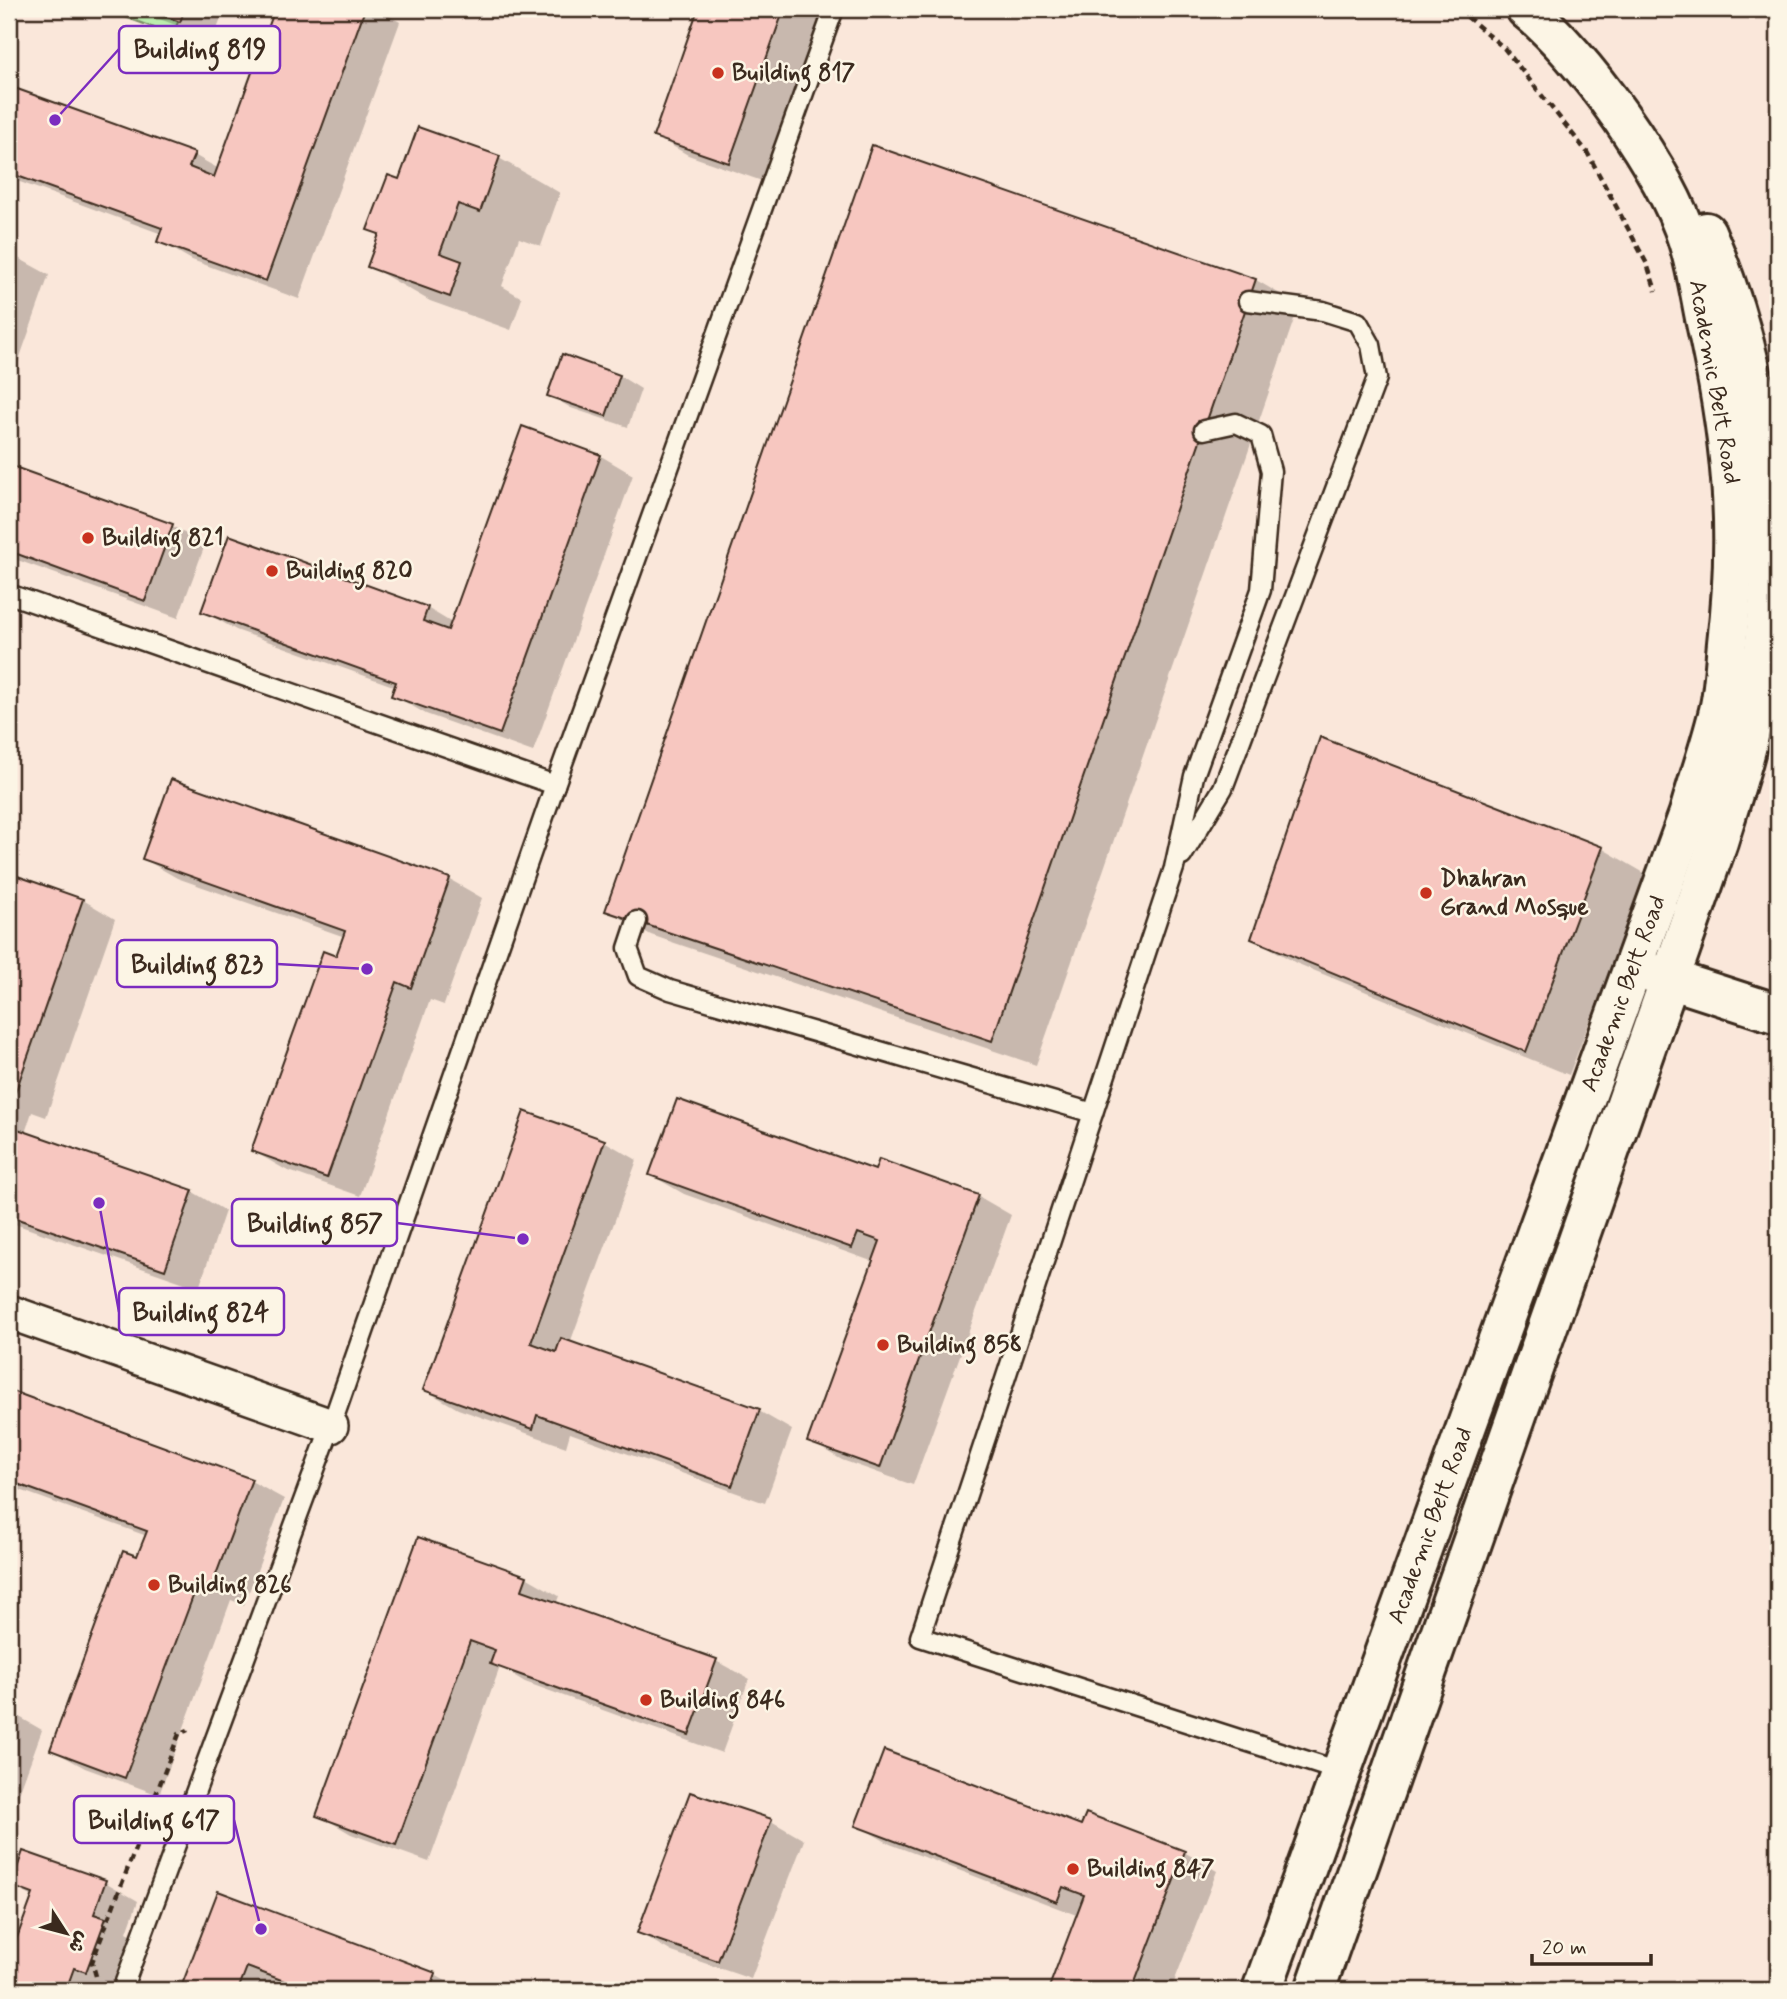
<svg xmlns="http://www.w3.org/2000/svg" width="1787" height="1999" viewBox="0 0 1787 1999" font-family="Mynerve,'Playpen Sans Arabic',sans-serif">
  <style>
    .green { fill: #bbedad; stroke: #7b8c66; stroke-width: 2 }
    .shadow { fill: #0003 }
    .building { fill: #f7c7c0; stroke: #3b2a1e; stroke-width: 2 }
    .lines { fill: none; stroke-linecap: round; stroke-linejoin: round }
    .service-casing { stroke: #3b2a1e; stroke-width: 23 }
    .minor-casing { stroke: #3b2a1e; stroke-width: 38 }
    .tertiary-casing { stroke: #3b2a1e; stroke-width: 44 }
    .path { stroke: #3b2a1e; stroke-width: 4.5; stroke-dasharray: 7 5; stroke-linecap: butt }
    .service { stroke: #fcf5e5; stroke-width: 18 }
    .minor { stroke: #fcf5e5; stroke-width: 33 }
    .tertiary { stroke: #fcf5e5; stroke-width: 38 }
    .poi-dot { fill: #c8321e; stroke: #fcf5e5; stroke-width: 2.5 }
    .labels { text-anchor: middle; dominant-baseline: central; stroke-width: 5; stroke-linejoin: round; paint-order: stroke }
    .poi-label { font-size: 24px; font-weight: bold; fill: #3b2a1e; stroke: #fcf5e5; text-anchor: start }
    .street-label { font-size: 24px; fill: #3b2a1e; stroke: #fcf5e5 }
    .leader { fill: none; stroke: #7b2cbf; stroke-width: 2.5 }
    .callout-dot { fill: #7b2cbf; stroke: #fcf5e5; stroke-width: 2.5 }
    .callout { fill: #fcf5e5; stroke: #7b2cbf; stroke-width: 2.5 }
    .callout-label { font-size: 26px; text-anchor: middle; font-weight: bold; fill: #3b2a1e }
  </style>
  <rect width="100%" height="100%" fill="#fae7da"/>
  <filter id="ink" filterUnits="userSpaceOnUse"><feTurbulence type="fractalNoise" baseFrequency=".0143" numOctaves="2"/><feDisplacementMap in="SourceGraphic" scale="14" xChannelSelector="R" yChannelSelector="G"/><feConvolveMatrix kernelMatrix="1 2 1 2 8 2 1 2 1" color-interpolation-filters="sRGB"/></filter>
  <g filter="url(#ink)">
    <polygon class="green" points="104,9 183,9 173,35"/>
    <g class="shadow">
      <polygon points="133,9 225,9 213,39"/>
      <polygon points="277,9 377,9 400,22 299,299 192,260 159,241 162,234 9,178 9,88 194,155 219,169"/>
      <polygon points="700,9 824,9 762,181 688,155 655,136"/>
      <polygon points="873,147 1256,280 1299,305 1036,1065 651,935 607,910"/>
      <polygon points="499,158 560,193 541,246 519,238 502,286 522,298 511,330 430,301 369,266 381,235 370,229"/>
      <polygon points="9,253 49,275 9,388"/>
      <polygon points="563,357 620,376 641,389 628,427 571,408 549,395"/>
      <polygon points="523,429 601,456 633,475 533,752 426,714 393,695 396,687 236,630 203,611 427,608 452,623"/>
      <polygon points="9,467 172,526 205,545 178,618 9,557"/>
      <polygon points="1321,739 1603,849 1646,874 1569,1075 1296,963 1253,938"/>
      <polygon points="144,859 449,879 482,898 444,1005 430,1000 360,1196 286,1170 253,1151 345,937 177,878"/>
      <polygon points="9,874 83,900 115,919 46,1117 32,1112 25,1133 193,1192 225,1211 199,1288 9,1222"/>
      <polygon points="604,1141 637,1160 570,1343 759,1411 792,1430 765,1503 570,1433 566,1447 458,1409 425,1390"/>
      <polygon points="877,1172 978,1196 1011,1215 913,1485 842,1460 809,1441 874,1262 684,1194 651,1175"/>
      <polygon points="9,1392 251,1481 284,1499 244,1605 231,1600 159,1795 85,1768 52,1750 147,1536 9,1486"/>
      <polygon points="419,1539 526,1577 559,1596 556,1604 716,1661 749,1679 722,1753 525,1682 500,1667 429,1862 351,1834 319,1815"/>
      <polygon points="9,1711 42,1730 14,1807 9,1805"/>
      <polygon points="691,1795 771,1821 804,1840 751,1979 672,1952 639,1933"/>
      <polygon points="857,1825 1184,1852 1217,1871 1171,1990 1050,1990 1079,1916 890,1844"/>
      <polygon points="105,1882 138,1901 127,1932 138,1938 119,1990 107,1985 106,1990 9,1990 9,1943 16,1946 33,1897 13,1886"/>
      <polygon points="219,1893 435,1975 462,1990 295,1990 280,1985 278,1990 182,1990"/>
    </g>
    <g class="building">
      <polygon points="146,9 185,9 180,22"/>
      <polygon points="275,9 365,9 266,281 157,242 162,228 9,173 9,86 195,153 189,167 214,177"/>
      <polygon points="698,9 784,9 729,163 653,137"/>
      <polygon points="418,127 500,156 480,212 458,204 440,253 462,261 450,297 367,267 379,234 367,230 388,175 399,179"/>
      <polygon points="872,145 1256,279 992,1041 605,911"/>
      <polygon points="9,251 17,254 9,278"/>
      <polygon points="562,354 620,375 606,416 547,396"/>
      <polygon points="522,426 601,455 500,734 391,696 396,682 201,612 229,535 428,607 423,621 448,630"/>
      <polygon points="9,465 173,524 145,601 9,551"/>
      <polygon points="1320,737 1603,847 1526,1052 1251,939"/>
      <polygon points="171,779 450,878 411,988 397,982 327,1178 251,1151 323,951 336,956 345,931 142,859"/>
      <polygon points="9,873 83,899 13,1099 9,1098"/>
      <polygon points="677,1099 875,1170 879,1159 979,1195 880,1468 807,1442 880,1241 858,1233 852,1248 649,1175"/>
      <polygon points="524,1111 605,1140 531,1343 556,1352 561,1338 760,1409 732,1486 537,1415 533,1429 423,1390"/>
      <polygon points="9,1126 193,1190 165,1270 9,1216"/>
      <polygon points="9,1390 252,1479 211,1588 198,1583 125,1778 50,1750 123,1551 137,1556 147,1531 9,1481"/>
      <polygon points="418,1537 527,1576 522,1590 717,1659 689,1735 490,1664 495,1650 470,1641 396,1845 316,1816"/>
      <polygon points="884,1750 1081,1825 1086,1813 1185,1851 1132,1990 1048,1990 1084,1895 1063,1887 1057,1902 855,1826"/>
      <polygon points="690,1792 772,1819 718,1961 637,1933"/>
      <polygon points="23,1851 106,1880 94,1914 106,1918 86,1972 74,1968 66,1990 9,1990 9,1941 15,1943 33,1894 11,1886"/>
      <polygon points="218,1891 436,1973 430,1990 308,1990 247,1967 238,1990 180,1990"/>
    </g>
    <g class="lines">
      <g class="service-casing">
        <g id="service">
          <polyline points="1204,430 1236,423 1261,435 1271,471 1261,590 1194,776 1174,868 920,1637 1339,1771"/>
          <polyline points="9,594 555,785"/>
          <polyline points="1182,856 1223,788 1377,378 1371,345 1358,322 1323,311 1248,301"/>
          <polyline points="637,921 628,948 638,976 670,990 1093,1113"/>
          <polyline points="122,1990 331,1426 555,785 834,9"/>
        </g>
      </g>
      <g class="minor-casing">
        <polyline id="minor" points="9,1312 331,1426"/>
      </g>
      <g class="tertiary-casing">
        <g id="tertiary">
          <polyline points="1645,971 1778,1014"/>
          <path id="s1" d="M1262,1990L1689,813C1699,777 1712,742 1720,706C1724,686 1725,664 1727,643C1741,525 1731,434 1705,318C1700,293 1696,266 1688,241C1667,172 1582,54 1526,9"/>
          <path d="M1315,1990L1718,842C1728,809 1740,775 1748,741C1787,570 1775,393 1706,232"/>
        </g>
      </g>
      <g class="path">
        <polyline points="1458,9 1504,48 1587,152 1647,264 1656,291"/>
        <polyline points="96,1976 92,1962 179,1734 188,1730"/>
      </g>
      <use href="#service" class="service"/>
      <use href="#minor" class="minor"/>
      <use href="#tertiary" class="tertiary"/>
    </g>
  </g>
  <g class="poi-dot">
    <circle cx="718" cy="73" r="7"/>
    <circle cx="88" cy="538" r="7"/>
    <circle cx="272" cy="571" r="7"/>
    <circle cx="1426" cy="893" r="7"/>
    <circle cx="883" cy="1345" r="7"/>
    <circle cx="154" cy="1585" r="7"/>
    <circle cx="646" cy="1700" r="7"/>
    <circle cx="1073" cy="1869" r="7"/>
  </g>
  <g class="labels">
    <g class="poi-label">
      <text x="732" y="73">Building 817</text>
      <text x="102" y="538">Building 821</text>
      <text x="286" y="571">Building 820</text>
      <text x="1440" y="879">Dhahran<tspan x="1440" dy="28">Grand Mosque</tspan></text>
      <text x="897" y="1345">Building 858</text>
      <text x="168" y="1585">Building 826</text>
      <text x="660" y="1700">Building 846</text>
      <text x="1087" y="1869">Building 847</text>
    </g>
    <g class="street-label">
      <text transform="translate(1714 382) rotate(80)">Academic Belt Road</text>
      <text stroke="none"><textPath href="#s1" startOffset="1060">Academic Belt Road</textPath></text>
      <text stroke="none"><textPath href="#s1" startOffset="494">Academic Belt Road</textPath></text>
    </g>
  </g>
  <path class="leader" d="M55 120L119 49M367 969L277 964M523 1239L397 1223M99 1203L119 1312M261 1929L234 1820"/>
  <g class="callout-dot">
    <circle cx="55" cy="120" r="7"/>
    <circle cx="367" cy="969" r="7"/>
    <circle cx="523" cy="1239" r="7"/>
    <circle cx="99" cy="1203" r="7"/>
    <circle cx="261" cy="1929" r="7"/>
  </g>
  <g class="callout">
    <rect x="119" y="26" width="161" height="47" rx="7"/>
    <rect x="117" y="940" width="160" height="47" rx="7"/>
    <rect x="232" y="1199" width="165" height="47" rx="7"/>
    <rect x="119" y="1288" width="165" height="47" rx="7"/>
    <rect x="74" y="1796" width="160" height="47" rx="7"/>
  </g>
  <g class="callout-label">
    <text x="200" y="58">Building 819</text>
    <text x="197" y="973">Building 823</text>
    <text x="315" y="1232">Building 857</text>
    <text x="201" y="1321">Building 824</text>
    <text x="154" y="1829">Building 617</text>
  </g>
  <rect width="1787" height="1999" fill="none" stroke="#fcf5e5" stroke-width="35"/>
  <rect x="18" y="18" width="1752" height="1964" fill="none" stroke="#3b2a1e" stroke-width="2.5" filter="url(#ink)"/>
  <g transform="translate(66 1933) rotate(126)" stroke="#fcf5e5" stroke-width="5" paint-order="stroke">
  <path d="M0-5L12 26L0 18L-12 26Z" fill="#3b2a1e"/>
  <text y="-10" font-size="19" font-weight="bold" text-anchor="middle" fill="#3b2a1e">ش</text>
  </g>
  <path d="M1532 1954v10h119v-10" fill="none" stroke="#3b2a1e" stroke-width="3.5"/>
  <text x="1542" y="1954" font-size="21" fill="#3b2a1e" stroke="#fcf5e5" stroke-width="5" paint-order="stroke">20 m</text>
</svg>
